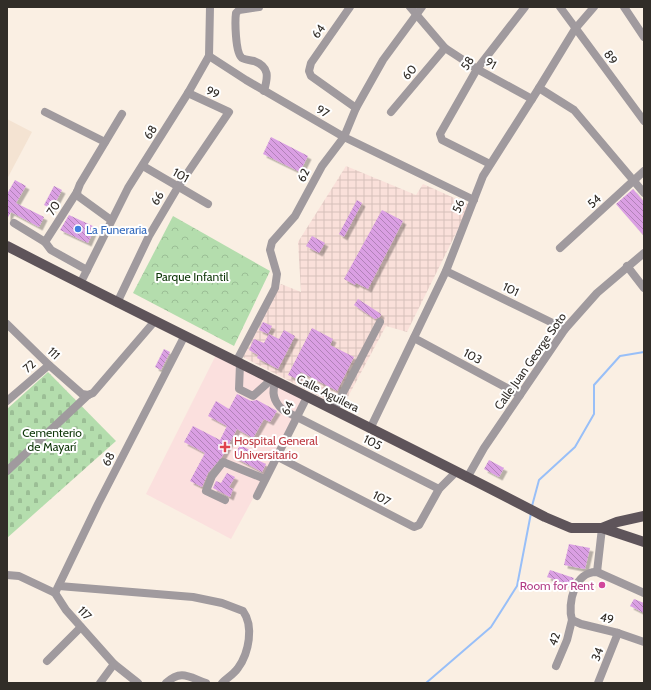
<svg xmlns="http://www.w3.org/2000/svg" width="651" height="690" viewBox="0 0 651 690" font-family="Cabin,sans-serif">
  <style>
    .built { fill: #f4e3d2 }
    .industrial { fill: url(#industrial-grid) }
    .medical { fill: #fbe0de }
    .forest { fill: url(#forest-crowns) }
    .cemetery { fill: url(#cemetery-stones) }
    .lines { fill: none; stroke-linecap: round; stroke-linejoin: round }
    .stream { stroke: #98bff8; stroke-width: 2 }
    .building { fill: url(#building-back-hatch); filter: url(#shadow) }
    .minor { stroke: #a09a9e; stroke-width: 8 }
    .major { stroke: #5e545a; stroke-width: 10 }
    .shop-dot { fill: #3f7fe0; stroke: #fff; stroke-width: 1.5 }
    .health-dot { fill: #e0444e; stroke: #fff; stroke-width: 1.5 }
    .hotel-dot { fill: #d1479c; stroke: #fff; stroke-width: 1.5 }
    .labels { text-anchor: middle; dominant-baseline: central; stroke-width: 4; stroke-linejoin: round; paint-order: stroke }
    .street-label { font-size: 12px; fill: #312d28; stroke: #fff }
    .shop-label { font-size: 12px; fill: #366cbe; stroke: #fff; text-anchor: start }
    .park-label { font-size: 12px; fill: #0d3607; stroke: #fff }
    .health-label { font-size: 12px; fill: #be3a42; stroke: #fff; text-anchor: start }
    .hotel-label { font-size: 12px; fill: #b23c85; stroke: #fff; text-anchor: end }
  </style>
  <defs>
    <pattern id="industrial-grid" width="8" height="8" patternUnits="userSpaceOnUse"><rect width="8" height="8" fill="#fae0da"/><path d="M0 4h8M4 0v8" fill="none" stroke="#d7c0bb"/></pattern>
    <pattern id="forest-crowns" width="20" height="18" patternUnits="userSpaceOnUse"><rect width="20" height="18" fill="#b4ddad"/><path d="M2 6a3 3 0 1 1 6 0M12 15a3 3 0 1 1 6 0" fill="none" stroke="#9bbe95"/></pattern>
    <pattern id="cemetery-stones" width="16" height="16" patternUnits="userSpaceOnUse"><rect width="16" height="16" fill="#b4ddad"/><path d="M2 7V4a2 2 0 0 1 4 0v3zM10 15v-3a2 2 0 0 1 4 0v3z" fill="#9bbe95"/></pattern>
    <pattern id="building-back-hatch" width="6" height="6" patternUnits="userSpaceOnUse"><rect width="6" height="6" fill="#da9fe3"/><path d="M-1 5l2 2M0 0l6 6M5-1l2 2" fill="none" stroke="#b182b8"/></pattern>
    <filter id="shadow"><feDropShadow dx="3.5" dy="3.5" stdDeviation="0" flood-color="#0004"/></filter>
  </defs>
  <rect width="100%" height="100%" fill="#faefe3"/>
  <polygon class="built" points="7,119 32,132 7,179"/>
  <polygon class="industrial" points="346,166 416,195 423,184 470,205 407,332 386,326 342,408 241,356 281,284 301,292 298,242"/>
  <polygon class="medical" points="216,355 307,399 231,539 146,494"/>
  <polygon class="forest" points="173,216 270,271 234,346 133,293"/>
  <polygon class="cemetery" points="48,372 116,441 7,538 7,409"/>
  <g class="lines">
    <g class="stream">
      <polyline points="532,506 539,480 575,447 594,414 594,385 620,356 644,352"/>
      <polyline points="426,683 491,627 517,586 531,513"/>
    </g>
  </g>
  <g class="building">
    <polygon points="271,137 308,156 300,172 263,154"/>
    <polygon points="15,180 26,186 16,203 44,217 39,227 11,212 7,219 7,194"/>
    <polygon points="54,186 62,190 52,209 44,205"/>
    <polygon points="633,189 644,202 644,236 616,204"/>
    <polygon points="357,200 362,203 344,237 339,234"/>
    <polygon points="382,210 403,221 368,289 356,283 355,285 344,279"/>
    <polygon points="69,215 95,227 88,243 60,230"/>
    <polygon points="312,236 325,243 319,253 306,246"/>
    <polygon points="358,299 381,314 380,317 375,319 354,305"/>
    <polygon points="263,322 272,326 268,334 259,330"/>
    <polygon points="312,328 333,339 330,345 354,357 337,391 301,372 297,379 288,375"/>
    <polygon points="284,330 295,336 278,369 257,358 258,355 249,350 254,339 264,343 269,334 279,339"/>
    <polygon points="164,349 170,352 161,370 155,367"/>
    <polygon points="237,394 251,401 257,400 277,411 270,422 264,419 253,438 237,429 222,457 208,473 202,487 190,481 205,453 184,442 193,426 220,440 227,426 208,416 216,401 229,409"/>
    <polygon points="240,445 254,452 251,457 266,464 262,472 234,457"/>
    <polygon points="489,460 504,468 499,477 484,469"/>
    <polygon points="227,473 235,477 229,487 233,489 230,497 213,488 216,481 221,483"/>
    <polygon points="569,544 590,548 585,569 564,565"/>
    <polygon points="550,570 574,578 570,585 547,577"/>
    <polygon points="634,599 644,603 644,613 630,606"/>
  </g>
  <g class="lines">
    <g class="minor">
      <path d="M259,7L239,10L236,13C235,20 235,53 242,58C245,60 250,60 254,61C270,67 268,77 264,91"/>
      <polyline points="350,7 311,63 309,71 311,76 356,108"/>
      <polyline points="410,7 445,48 477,69 532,99"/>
      <polyline points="560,7 644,121"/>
      <polyline points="624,7 644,37"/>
      <polyline points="209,56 246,80 344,137 474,200"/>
      <polyline points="539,88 574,110 644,193"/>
      <polyline points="45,112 105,142"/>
      <polyline points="391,112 445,48"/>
      <polyline points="490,164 442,140 440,134 477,69 525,7"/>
      <polyline points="143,166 208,204"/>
      <polyline points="77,192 78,196 111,220"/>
      <polyline points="14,223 45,242"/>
      <polyline points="560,248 644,171"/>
      <polyline points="627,266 644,288"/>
      <polyline points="87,270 51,250 45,242 77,192 80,184 122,114"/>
      <polyline points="446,271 565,329"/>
      <polyline points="80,284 128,188 188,93 209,56 210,7"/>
      <polyline points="117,303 149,236 178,187 229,112 188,93"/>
      <polyline points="7,324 49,365 82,394 88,395"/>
      <polyline points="414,338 520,395"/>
      <polyline points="236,362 275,288 277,274 270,250 272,242 295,216 322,166 344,137 356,108 383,60 422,7"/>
      <polyline points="240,364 239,389 253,396 272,379"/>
      <path d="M276,381C271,392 274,402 283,410L439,489"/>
      <polyline points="7,401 49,365"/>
      <polyline points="334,410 380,322"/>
      <polyline points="370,429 446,271 483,176 539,88 575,29 594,7"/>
      <polyline points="276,456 414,527 419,525 439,489 456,472"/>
      <polyline points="7,471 88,395 93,393 154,322"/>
      <polyline points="467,478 484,448 565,329 597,293 644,253"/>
      <polyline points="257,496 307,397"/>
      <polyline points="225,500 206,491 212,476 223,462 265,479"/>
      <polyline points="597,572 602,528"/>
      <polyline points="7,575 19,576 55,593 66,610 114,664 138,683"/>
      <path d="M59,586L193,597L222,603L243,611C254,626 249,653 238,668C234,674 227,678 222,683"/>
      <polyline points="55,593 98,504 184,337"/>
      <path d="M644,593L597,572C575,571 567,603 572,620L581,624L618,633L644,642"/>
      <polyline points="47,661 81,627"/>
      <polyline points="556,666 567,640 572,620"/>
      <polyline points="100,683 114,664"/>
      <path d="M166,683C181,669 189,677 206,683"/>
      <polyline points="598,683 618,633"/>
    </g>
    <g class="major">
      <path d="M7,246C185,338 367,424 545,517L571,528H602L644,542"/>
      <polyline points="602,528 617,522 644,516"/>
    </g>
  </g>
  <circle class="shop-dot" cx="78" cy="229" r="4"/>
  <path class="health-dot" d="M223 441h4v4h4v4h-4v4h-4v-4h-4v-4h4z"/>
  <circle class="hotel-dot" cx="602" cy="585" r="4"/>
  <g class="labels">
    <g class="street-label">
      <text transform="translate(318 31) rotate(-55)">64</text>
      <text transform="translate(611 57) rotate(53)">89</text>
      <text transform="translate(467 63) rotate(-56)">58</text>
      <text transform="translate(491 63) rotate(29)">91</text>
      <text transform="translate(409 72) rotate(-49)">60</text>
      <text transform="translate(213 92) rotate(25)">99</text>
      <text transform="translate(323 111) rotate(30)">97</text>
      <text transform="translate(150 132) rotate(-58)">68</text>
      <text transform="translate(181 175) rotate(30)">101</text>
      <text transform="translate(303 175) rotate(-62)">62</text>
      <text transform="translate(157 198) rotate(-59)">66</text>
      <text transform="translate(594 201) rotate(-42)">54</text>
      <text transform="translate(458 206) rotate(-69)">56</text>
      <text transform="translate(53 208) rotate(-58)">70</text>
      <text transform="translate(511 289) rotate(26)">101</text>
      <text transform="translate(54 353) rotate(44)">111</text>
      <text transform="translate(473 356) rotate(28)">103</text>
      <text transform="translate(530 361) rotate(-55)">Calle Juan George Soto</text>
      <text transform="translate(29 366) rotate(-40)">72</text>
      <text transform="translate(328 393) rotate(27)">Calle Aguilera</text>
      <text transform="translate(287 408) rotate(-63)">64</text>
      <text transform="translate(373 442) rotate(27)">105</text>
      <text transform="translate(108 459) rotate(-62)">68</text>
      <text transform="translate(382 498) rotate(28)">107</text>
      <text transform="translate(85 613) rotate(47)">117</text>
      <text transform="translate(607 618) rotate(13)">49</text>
      <text transform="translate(554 639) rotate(-70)">42</text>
      <text transform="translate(597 654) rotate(-68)">34</text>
    </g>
    <g class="shop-label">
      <text x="86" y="229">La Funeraria</text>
    </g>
    <g class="park-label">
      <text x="192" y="276">Parque Infantil</text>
      <text x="52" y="432">Cementerio<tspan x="52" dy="14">de Mayarí</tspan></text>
    </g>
    <g class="health-label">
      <text x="234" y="440">Hospital General<tspan x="234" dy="14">Universitario</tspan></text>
    </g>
    <g class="hotel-label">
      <text x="594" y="585">Room for Rent</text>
    </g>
  </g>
  <rect width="651" height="690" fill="none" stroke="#312d28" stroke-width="16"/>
</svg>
